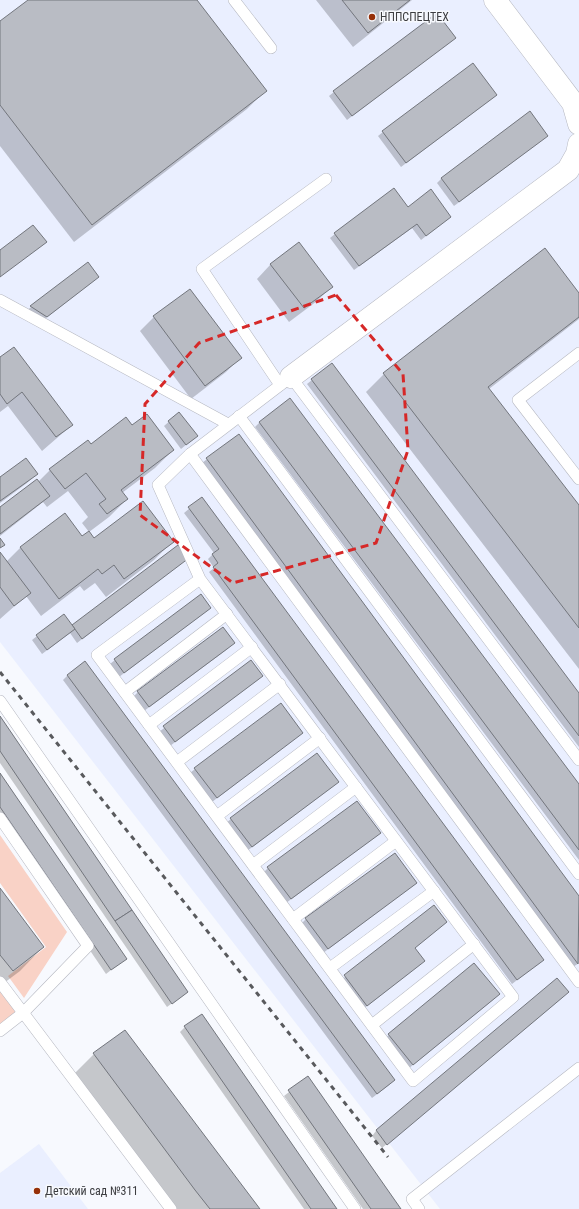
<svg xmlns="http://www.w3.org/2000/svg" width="579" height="1209" viewBox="0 0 579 1209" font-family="'Roboto Condensed',sans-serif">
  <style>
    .built { fill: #eaefff }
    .green { fill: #f9d2c6 }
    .shadow { fill: #0003 }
    .building { fill: #b9bcc4; stroke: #73767d }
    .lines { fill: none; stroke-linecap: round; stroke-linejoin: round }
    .service-casing { stroke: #b6b8c1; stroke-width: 12 }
    .minor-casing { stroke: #b6b8c1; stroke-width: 23 }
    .service { stroke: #fff; stroke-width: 11 }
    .minor { stroke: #fff; stroke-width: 22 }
    .rail { stroke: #595a5d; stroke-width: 3; stroke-dasharray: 5 5; stroke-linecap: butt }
    .marked { fill: none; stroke: #d62828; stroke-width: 3; stroke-dasharray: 8 5; stroke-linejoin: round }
    .poi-dot { fill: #963009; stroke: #f7f9fe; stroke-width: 1.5 }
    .labels { text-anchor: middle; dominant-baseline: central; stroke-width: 3; stroke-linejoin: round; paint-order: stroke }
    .poi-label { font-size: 12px; fill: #3c3d40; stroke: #f7f9fe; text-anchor: start }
  </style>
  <rect width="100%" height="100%" fill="#f7f9fe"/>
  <g class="built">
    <polygon points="0,0 579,0 579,1209 440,1209 0,642"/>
    <polygon points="39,1144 88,1209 0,1209 0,1173"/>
  </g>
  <g class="green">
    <polygon points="0,835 67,932 24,998 8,976 46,947 0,883"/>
    <polygon points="0,984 22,1013 0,1030"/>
  </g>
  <g class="shadow">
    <polygon points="29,0 195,0 265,91 247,109 74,242 0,146 0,22"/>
    <polygon points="316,0 412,0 353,47"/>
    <polygon points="454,38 347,120 329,96 334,92"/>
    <polygon points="496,95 401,167 378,136 383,132"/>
    <polygon points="542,140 454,206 437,183 442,178"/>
    <polygon points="408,208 450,217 421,240 412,228 354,270 330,238 335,234"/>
    <polygon points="88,263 93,281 42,321 26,311"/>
    <polygon points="271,264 331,287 317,301 289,322 257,279"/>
    <polygon points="579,294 579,319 489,389 579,506 579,669 366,392 384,374"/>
    <polygon points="154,317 240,358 226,372 191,399 140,331"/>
    <polygon points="0,359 72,425 42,451 8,406 0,412"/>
    <polygon points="312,380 579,695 579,747 307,384"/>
    <polygon points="179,413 192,440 181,449 164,426"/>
    <polygon points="260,422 579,786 579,860 255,427"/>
    <polygon points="132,427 173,450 155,468 122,493 127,499 109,517 89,532 82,523 88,517 68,491 47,507 43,502 0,536 0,508 38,482 50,470 91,445"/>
    <polygon points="239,435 579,898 579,963 573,967 202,463"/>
    <polygon points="36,474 27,483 0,503 0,478"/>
    <polygon points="202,498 543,960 512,984 209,572 214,568 208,559 214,553 184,513"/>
    <polygon points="82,538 172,542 154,560 106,597 95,583 84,591 80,586 41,616 26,596 0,619 0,554 6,562 21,547"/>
    <polygon points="187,558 77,643 70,633 42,654 32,640 63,616 72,627"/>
    <polygon points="210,608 119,677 110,664 115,660"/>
    <polygon points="229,648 144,711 134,696 138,692"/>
    <polygon points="251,661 257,680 170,746 159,732"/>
    <polygon points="68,675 394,1080 389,1085 372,1098 63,680"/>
    <polygon points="0,718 187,992 167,1007 0,763"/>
    <polygon points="302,733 212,802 190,773 195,769"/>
    <polygon points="0,775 125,959 106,974 0,818"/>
    <polygon points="333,786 247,851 226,823 231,819"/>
    <polygon points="375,837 286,903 263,873 268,868"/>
    <polygon points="416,883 323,953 301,924 306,919"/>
    <polygon points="0,890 43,947 20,971 0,986"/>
    <polygon points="434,907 446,922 414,948 419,965 362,1010 340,981"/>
    <polygon points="474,964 494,999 408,1069 384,1039"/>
    <polygon points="557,980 563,997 382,1148 372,1136 376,1131"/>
    <polygon points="185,1027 336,1209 304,1209 180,1032"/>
    <polygon points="94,1054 258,1209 169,1209 70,1078"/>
    <polygon points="308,1077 400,1209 363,1209 284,1096"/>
  </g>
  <g class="building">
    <polygon points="28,0 197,0 267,91 92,225 0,105 0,21"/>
    <polygon points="342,0 410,0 368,33"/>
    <polygon points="437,13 456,38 352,116 333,91"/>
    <polygon points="473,63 497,95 406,163 382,131"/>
    <polygon points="530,111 548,136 459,202 441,178"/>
    <polygon points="394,188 408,207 431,189 451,217 426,236 417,224 359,266 334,233"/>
    <polygon points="33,225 47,242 0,277 0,250"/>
    <polygon points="299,242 333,287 304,308 270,264"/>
    <polygon points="545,248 579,293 579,317 488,387 579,505 579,628 383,373"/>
    <polygon points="88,262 99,277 47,317 30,306"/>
    <polygon points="190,289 242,358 205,386 153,316"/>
    <polygon points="14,347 73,425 56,437 22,392 7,404 0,394 0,357"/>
    <polygon points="332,363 579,693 579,736 311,379"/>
    <polygon points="290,398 579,784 579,850 259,422"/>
    <polygon points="179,412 198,436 186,445 168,421"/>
    <polygon points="147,414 174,450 121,490 128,499 107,514 99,504 106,499 86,473 65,489 49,469 88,440 91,444 126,417 132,425"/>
    <polygon points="239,434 579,896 578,964 206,458"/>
    <polygon points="26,458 38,474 0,501 0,477"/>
    <polygon points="37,479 50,496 0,534 0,507"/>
    <polygon points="202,497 544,960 517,980 213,567 218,563 212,554 219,549 188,507"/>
    <polygon points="143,501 174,542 124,579 114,565 102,574 98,569 59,599 20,547 65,513 82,536 89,531 94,538"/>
    <polygon points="0,538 5,545 0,548"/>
    <polygon points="178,545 189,558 82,639 72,625"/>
    <polygon points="0,552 31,593 14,606 0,587"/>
    <polygon points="201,594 211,608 124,673 114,659"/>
    <polygon points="64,614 75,629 47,650 36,635"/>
    <polygon points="223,627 235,643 149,707 137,691"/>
    <polygon points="251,660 263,676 175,742 163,726"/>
    <polygon points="85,661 395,1080 377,1094 67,675"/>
    <polygon points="281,703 303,733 217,798 194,768"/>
    <polygon points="0,716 132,910 115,921 0,751"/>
    <polygon points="317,753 339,782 252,847 230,818"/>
    <polygon points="0,773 127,959 111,970 0,807"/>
    <polygon points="357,801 381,833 291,899 267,867"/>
    <polygon points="395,853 417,883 328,949 305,918"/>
    <polygon points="0,888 44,947 13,971 0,955"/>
    <polygon points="434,905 447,922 415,948 425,961 367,1006 344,975"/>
    <polygon points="132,910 188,992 172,1004 115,921"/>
    <polygon points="474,963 500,994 413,1065 388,1034"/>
    <polygon points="557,978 569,992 387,1145 376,1130"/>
    <polygon points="202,1014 337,1209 311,1209 184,1026"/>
    <polygon points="125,1030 260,1209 210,1209 195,1190 93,1053"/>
    <polygon points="308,1076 401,1209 371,1209 288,1090"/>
  </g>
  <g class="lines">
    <g class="service-casing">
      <g id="service">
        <polyline points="234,0 271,48"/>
        <polyline points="0,300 228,424"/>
        <polyline points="579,353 518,400 579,479"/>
        <polyline points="280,385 202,269 326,179"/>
        <polyline points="239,416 579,874"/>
        <polyline points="190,454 579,982"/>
        <polyline points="200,579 97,655 413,1081 513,997 200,579 158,485 190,454 291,377 579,760"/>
        <polyline points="125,692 227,614"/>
        <polyline points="0,701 355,1209"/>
        <polyline points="149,725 252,647"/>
        <polyline points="177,762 280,684"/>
        <polyline points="217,816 320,738"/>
        <polyline points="0,818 88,946 23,1013 0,1031"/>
        <polyline points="253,865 356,787"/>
        <polyline points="293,919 396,841"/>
        <polyline points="330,968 434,891"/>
        <polyline points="0,982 171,1209"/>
        <polyline points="372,1025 474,944"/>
        <polyline points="419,1209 412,1199 579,1068"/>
      </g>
    </g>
    <g class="minor-casing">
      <g id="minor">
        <polyline points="495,0 573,103 579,124"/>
        <polyline points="291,377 568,170 577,154 579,144"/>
      </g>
    </g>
    <use href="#service" class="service"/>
    <use href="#minor" class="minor"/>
    <polyline class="rail" points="0,672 388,1157"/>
  </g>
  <path class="marked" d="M336,295L403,374L408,450L376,543L233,583L140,515L145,404L199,343Z"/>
  <g class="poi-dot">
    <circle cx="372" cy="17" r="4"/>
    <circle cx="37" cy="1191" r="4"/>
  </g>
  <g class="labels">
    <g class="poi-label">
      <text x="380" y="17">НППСПЕЦТЕХ</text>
      <text x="45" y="1191">Детский сад №311</text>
    </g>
  </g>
</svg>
